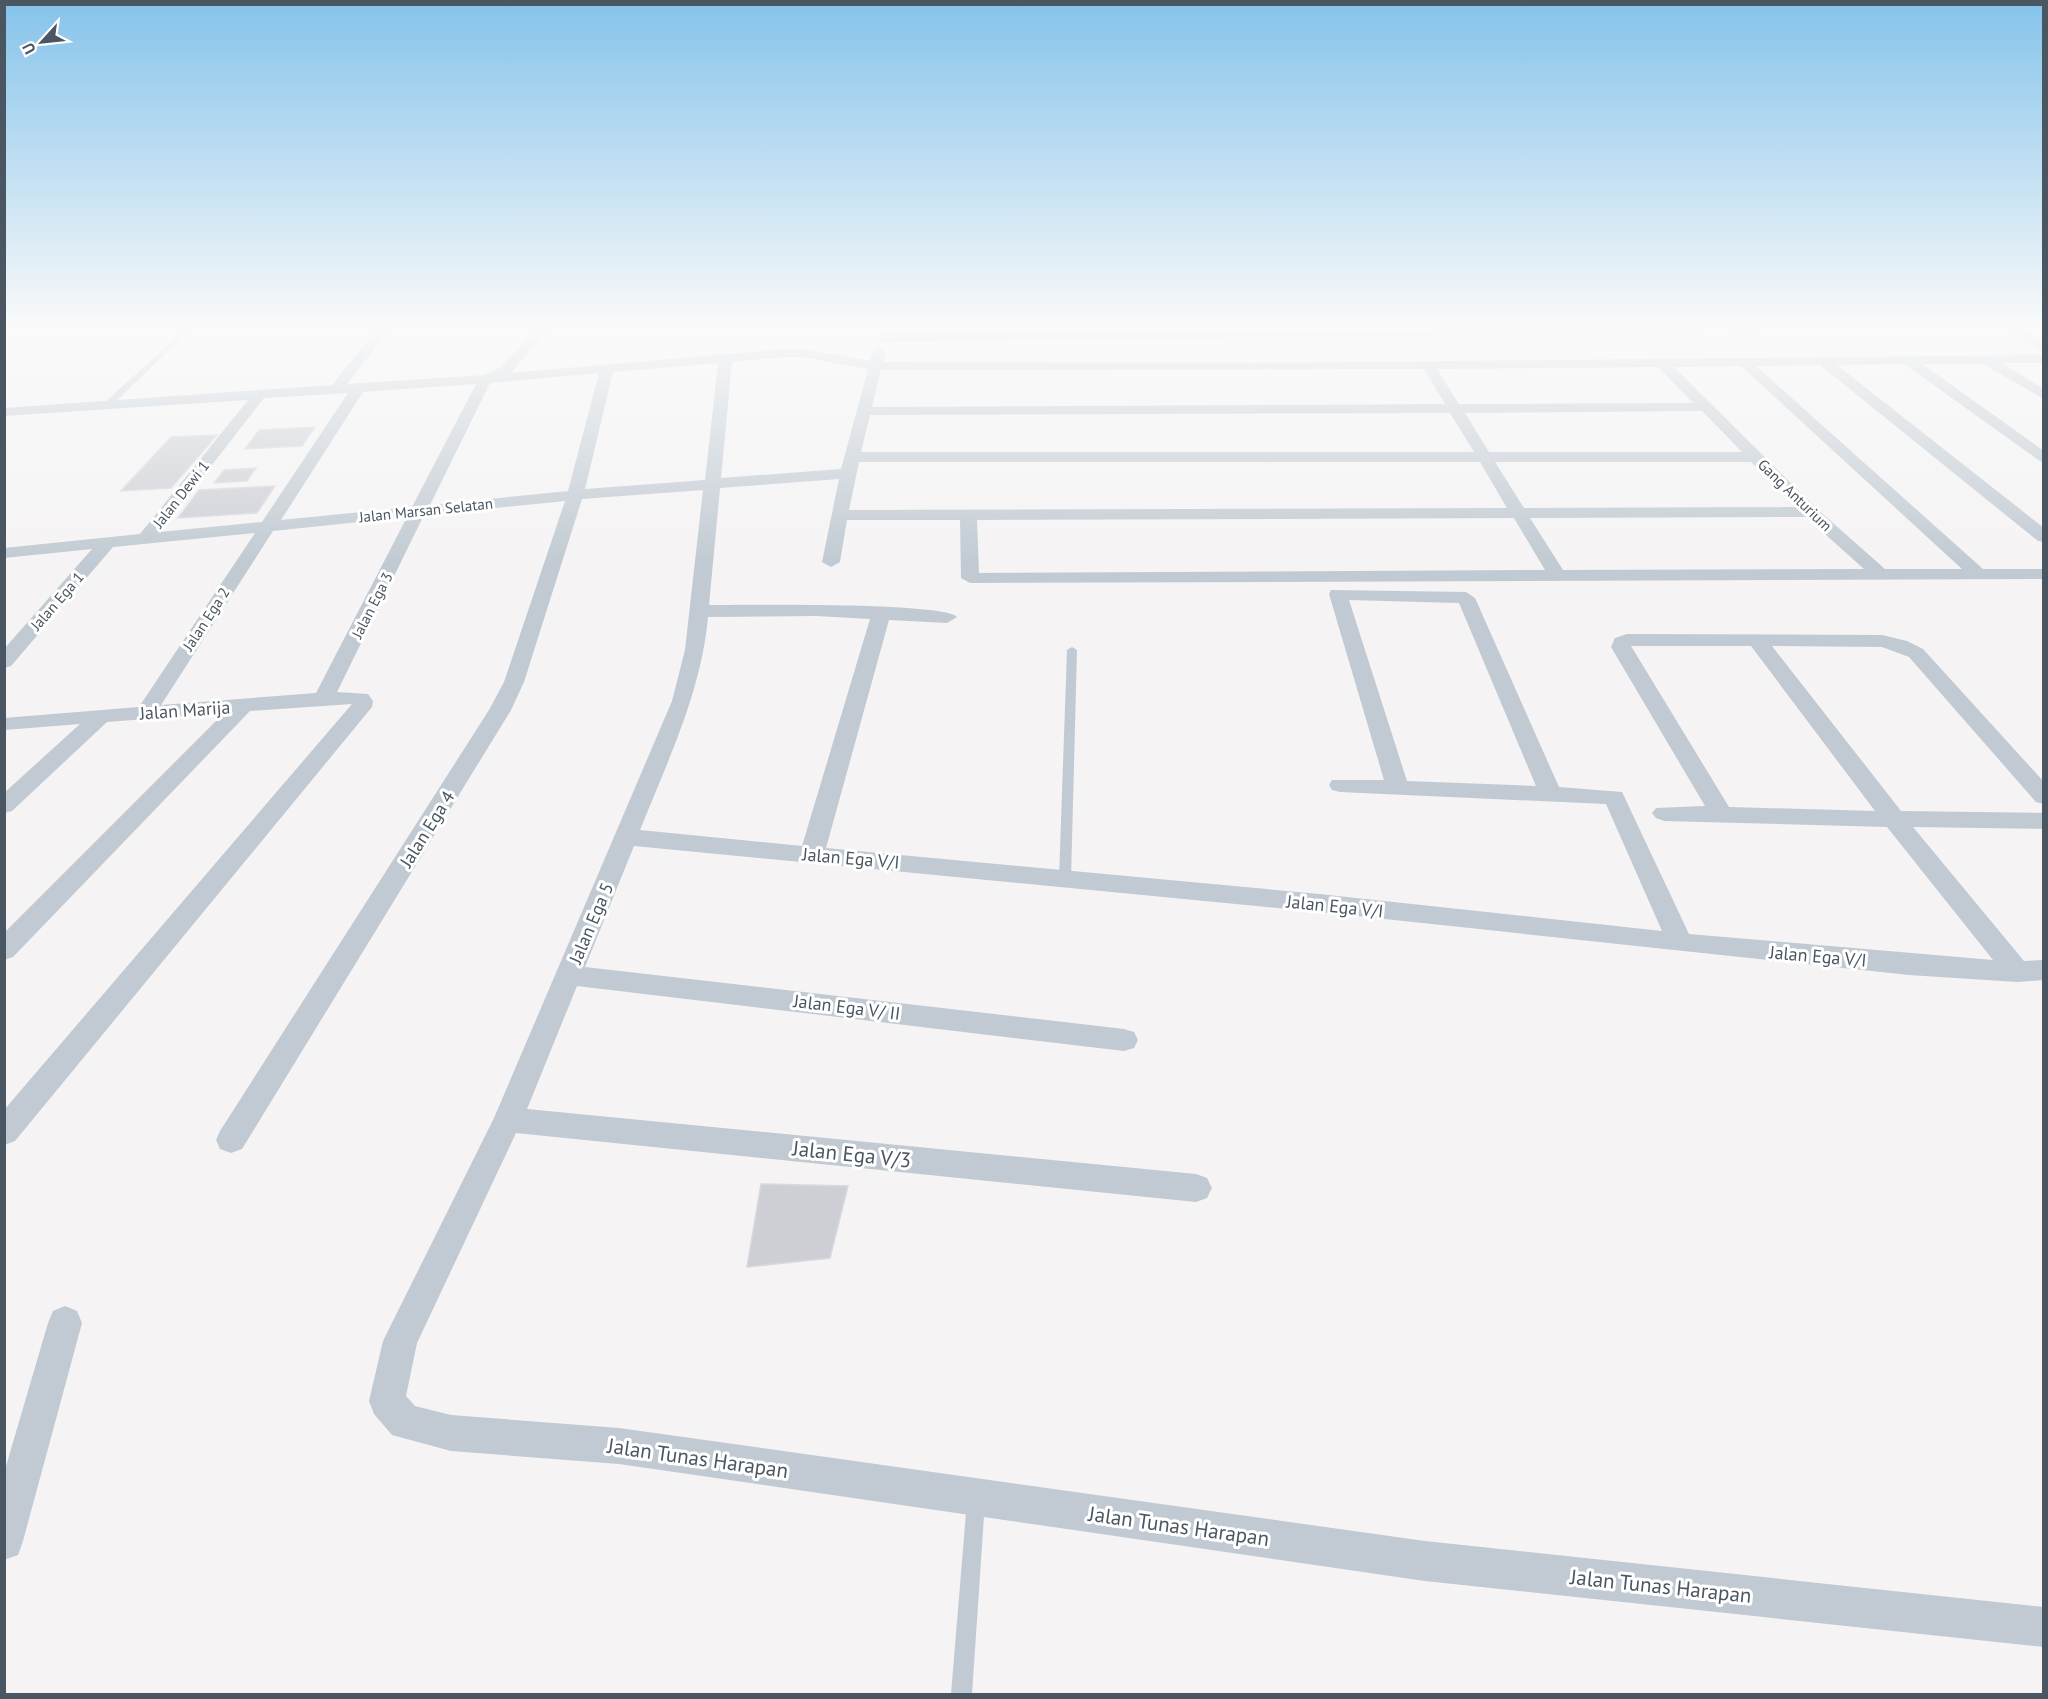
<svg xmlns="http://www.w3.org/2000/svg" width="2048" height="1699" viewBox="0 0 2048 1699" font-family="'PT Sans',sans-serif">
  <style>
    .building { fill: #cdcfd5; stroke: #d7d9de; stroke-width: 1.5 }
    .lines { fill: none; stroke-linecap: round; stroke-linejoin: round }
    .service { fill: #c1cad2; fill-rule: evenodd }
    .minor { fill: #c1cad2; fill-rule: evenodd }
    .labels { text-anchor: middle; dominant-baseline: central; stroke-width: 6; stroke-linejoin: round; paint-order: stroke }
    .far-street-label { font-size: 15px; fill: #4a5661; stroke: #fff }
    .street-label { font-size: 18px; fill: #4a5661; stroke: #fff }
    .near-street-label { font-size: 21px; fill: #4a5661; stroke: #fff }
  </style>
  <rect width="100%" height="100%" fill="#f5f3f3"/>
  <g class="building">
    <polygon points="315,427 302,446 245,449 259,430"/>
    <polygon points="217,435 171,488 121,491 171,437"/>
    <polygon points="256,468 247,481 214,483 224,470"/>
    <polygon points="275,486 257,513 178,518 199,490"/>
    <polygon points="761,1184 848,1186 830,1258 747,1267"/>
  </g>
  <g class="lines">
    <g class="service">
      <polygon points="184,330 189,331 109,408 103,408 103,404"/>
      <polygon points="1072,647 1077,650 1071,879 1065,883 1059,879 1067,650"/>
      <polygon points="976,1492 983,1494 985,1501 972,1694 951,1694 967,1501 969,1494"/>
    </g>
    <g class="minor">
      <path d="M379,326H392L347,384L485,375L501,367L539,326H552L511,373L783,349H801L870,361L874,349L879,348L886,352L883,362L1254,363L2044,355V363H2001L2044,389V399L1983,364H1922L2044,451V464L1904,364L1837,365L2044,528V542L2038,541L1820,365L1756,366L1983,569H2044V579L970,583L961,578L960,520H847L840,562L831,567L822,562L839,479L720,488L709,605C740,605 946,602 957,617L947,623L889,620L826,848L1319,894L1662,931L1606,804L1340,792L1332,790L1329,785L1332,780H1384L1329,594L1331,590L1466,592L1475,598L1559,787L1622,792L1689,934L1993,960L1887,827L1664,821L1656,818L1652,813L1656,808L1705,806L1611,647L1615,638L1627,634L1882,635L1907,641L1923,649L2044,782V804L2036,802L1909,657L1882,647L1772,646L1901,811L2044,813V829L1913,827L2024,961L2044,960V980L2017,982L1909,975L1319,912L634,846L585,967L1124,1029L1134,1032L1138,1040L1134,1048L1124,1051L577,986L527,1109L1196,1174L1207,1178L1212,1188L1207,1198L1196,1202L516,1133L417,1343L406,1396L415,1406L451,1415L619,1428L1425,1541L2044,1607V1647L1425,1581L619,1464L451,1451L392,1435L374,1414L369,1401L383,1341L494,1118L672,701L685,650L703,490L582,499L524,682L511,710L242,1149L231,1153L220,1149L216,1140L220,1131L489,710L504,682L565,501L424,515L337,692L368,694L373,701L372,707L15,1141L4,1145V1110L352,704L250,711L13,957L4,960V933L224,713L107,722L12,811L4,813V793L80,724L4,730V718L139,707L255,533L113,547L11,666L4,668V649L92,549L4,558V548L140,534L248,400L4,416V408L332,385ZM783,357H801L868,369L841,469L721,478L732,362ZM718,363L705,480L585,489L613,372ZM1741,366L1962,569H1885L1816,508L1674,367ZM1658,367L1693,403L1459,404L1437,369ZM1424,369L1445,404L872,407L881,370ZM599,373L568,491L430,505L490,383ZM476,384L412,507L281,520L363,392ZM348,393L262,522L160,532L264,398ZM1702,411L1742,452H1489L1465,413ZM1450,413L1474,452H861L870,415ZM859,462H1480L1507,508L849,510ZM1495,462H1751L1796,507L1524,508ZM407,517L316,693L161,705L273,531ZM1806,517L1864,569L1563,570L1530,518ZM1514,518L1545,570L979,573L977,520ZM1349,600L1459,603L1536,786L1407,781ZM816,616L870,619L802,846L640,830C668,760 701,693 708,617ZM1631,646H1751L1875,811L1729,807Z"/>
      <polygon points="1703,326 1704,329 1698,333 882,342 875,338 882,334"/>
      <path d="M1773,326C1766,332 1724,333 1718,327Z"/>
      <polygon points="2003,326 2018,326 2044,342 2044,352"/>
      <polygon points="65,1306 77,1311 82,1323 23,1541 18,1555 4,1560 4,1473 48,1323 53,1311"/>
    </g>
  </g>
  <linearGradient id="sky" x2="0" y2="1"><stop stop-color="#85c3ea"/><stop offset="0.58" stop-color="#fafafa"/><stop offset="1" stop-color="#fafafa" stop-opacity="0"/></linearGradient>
  <rect width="2048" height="564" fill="url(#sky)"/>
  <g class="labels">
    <g class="far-street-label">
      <text transform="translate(181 494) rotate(-52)">Jalan Dewi 1</text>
      <text transform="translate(1795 495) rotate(44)">Gang Anturium</text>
      <text transform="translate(426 510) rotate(-6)">Jalan Marsan Selatan</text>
      <text transform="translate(57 601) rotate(-49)">Jalan Ega 1</text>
      <text transform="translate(372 605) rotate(-63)">Jalan Ega 3</text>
      <text transform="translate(206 619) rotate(-57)">Jalan Ega 2</text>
    </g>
    <g class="street-label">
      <text transform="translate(185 710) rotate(-4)">Jalan Marija</text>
      <text transform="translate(427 829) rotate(-58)">Jalan Ega 4</text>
      <text transform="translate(851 858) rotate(5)">Jalan Ega V/I</text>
      <text transform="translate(1335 906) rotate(6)">Jalan Ega V/I</text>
      <text transform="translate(591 923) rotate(-67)">Jalan Ega 5</text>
      <text transform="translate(1818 956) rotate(5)">Jalan Ega V/I</text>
      <text transform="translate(847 1007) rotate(7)">Jalan Ega V/ II</text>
    </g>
    <g class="near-street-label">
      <text transform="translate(852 1154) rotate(6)">Jalan Ega V/3</text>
      <text transform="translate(698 1458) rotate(8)">Jalan Tunas Harapan</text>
      <text transform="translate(1179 1526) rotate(8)">Jalan Tunas Harapan</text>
      <text transform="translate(1661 1586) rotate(6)">Jalan Tunas Harapan</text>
    </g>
  </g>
  <rect width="2048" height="1699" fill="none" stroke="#4a5661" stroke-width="12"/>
  <g transform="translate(42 42) rotate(243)" stroke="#ffffff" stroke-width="4.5" paint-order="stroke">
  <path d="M0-4.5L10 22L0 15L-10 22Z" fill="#4a5661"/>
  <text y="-9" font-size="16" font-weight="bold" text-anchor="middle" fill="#4a5661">U</text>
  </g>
</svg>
